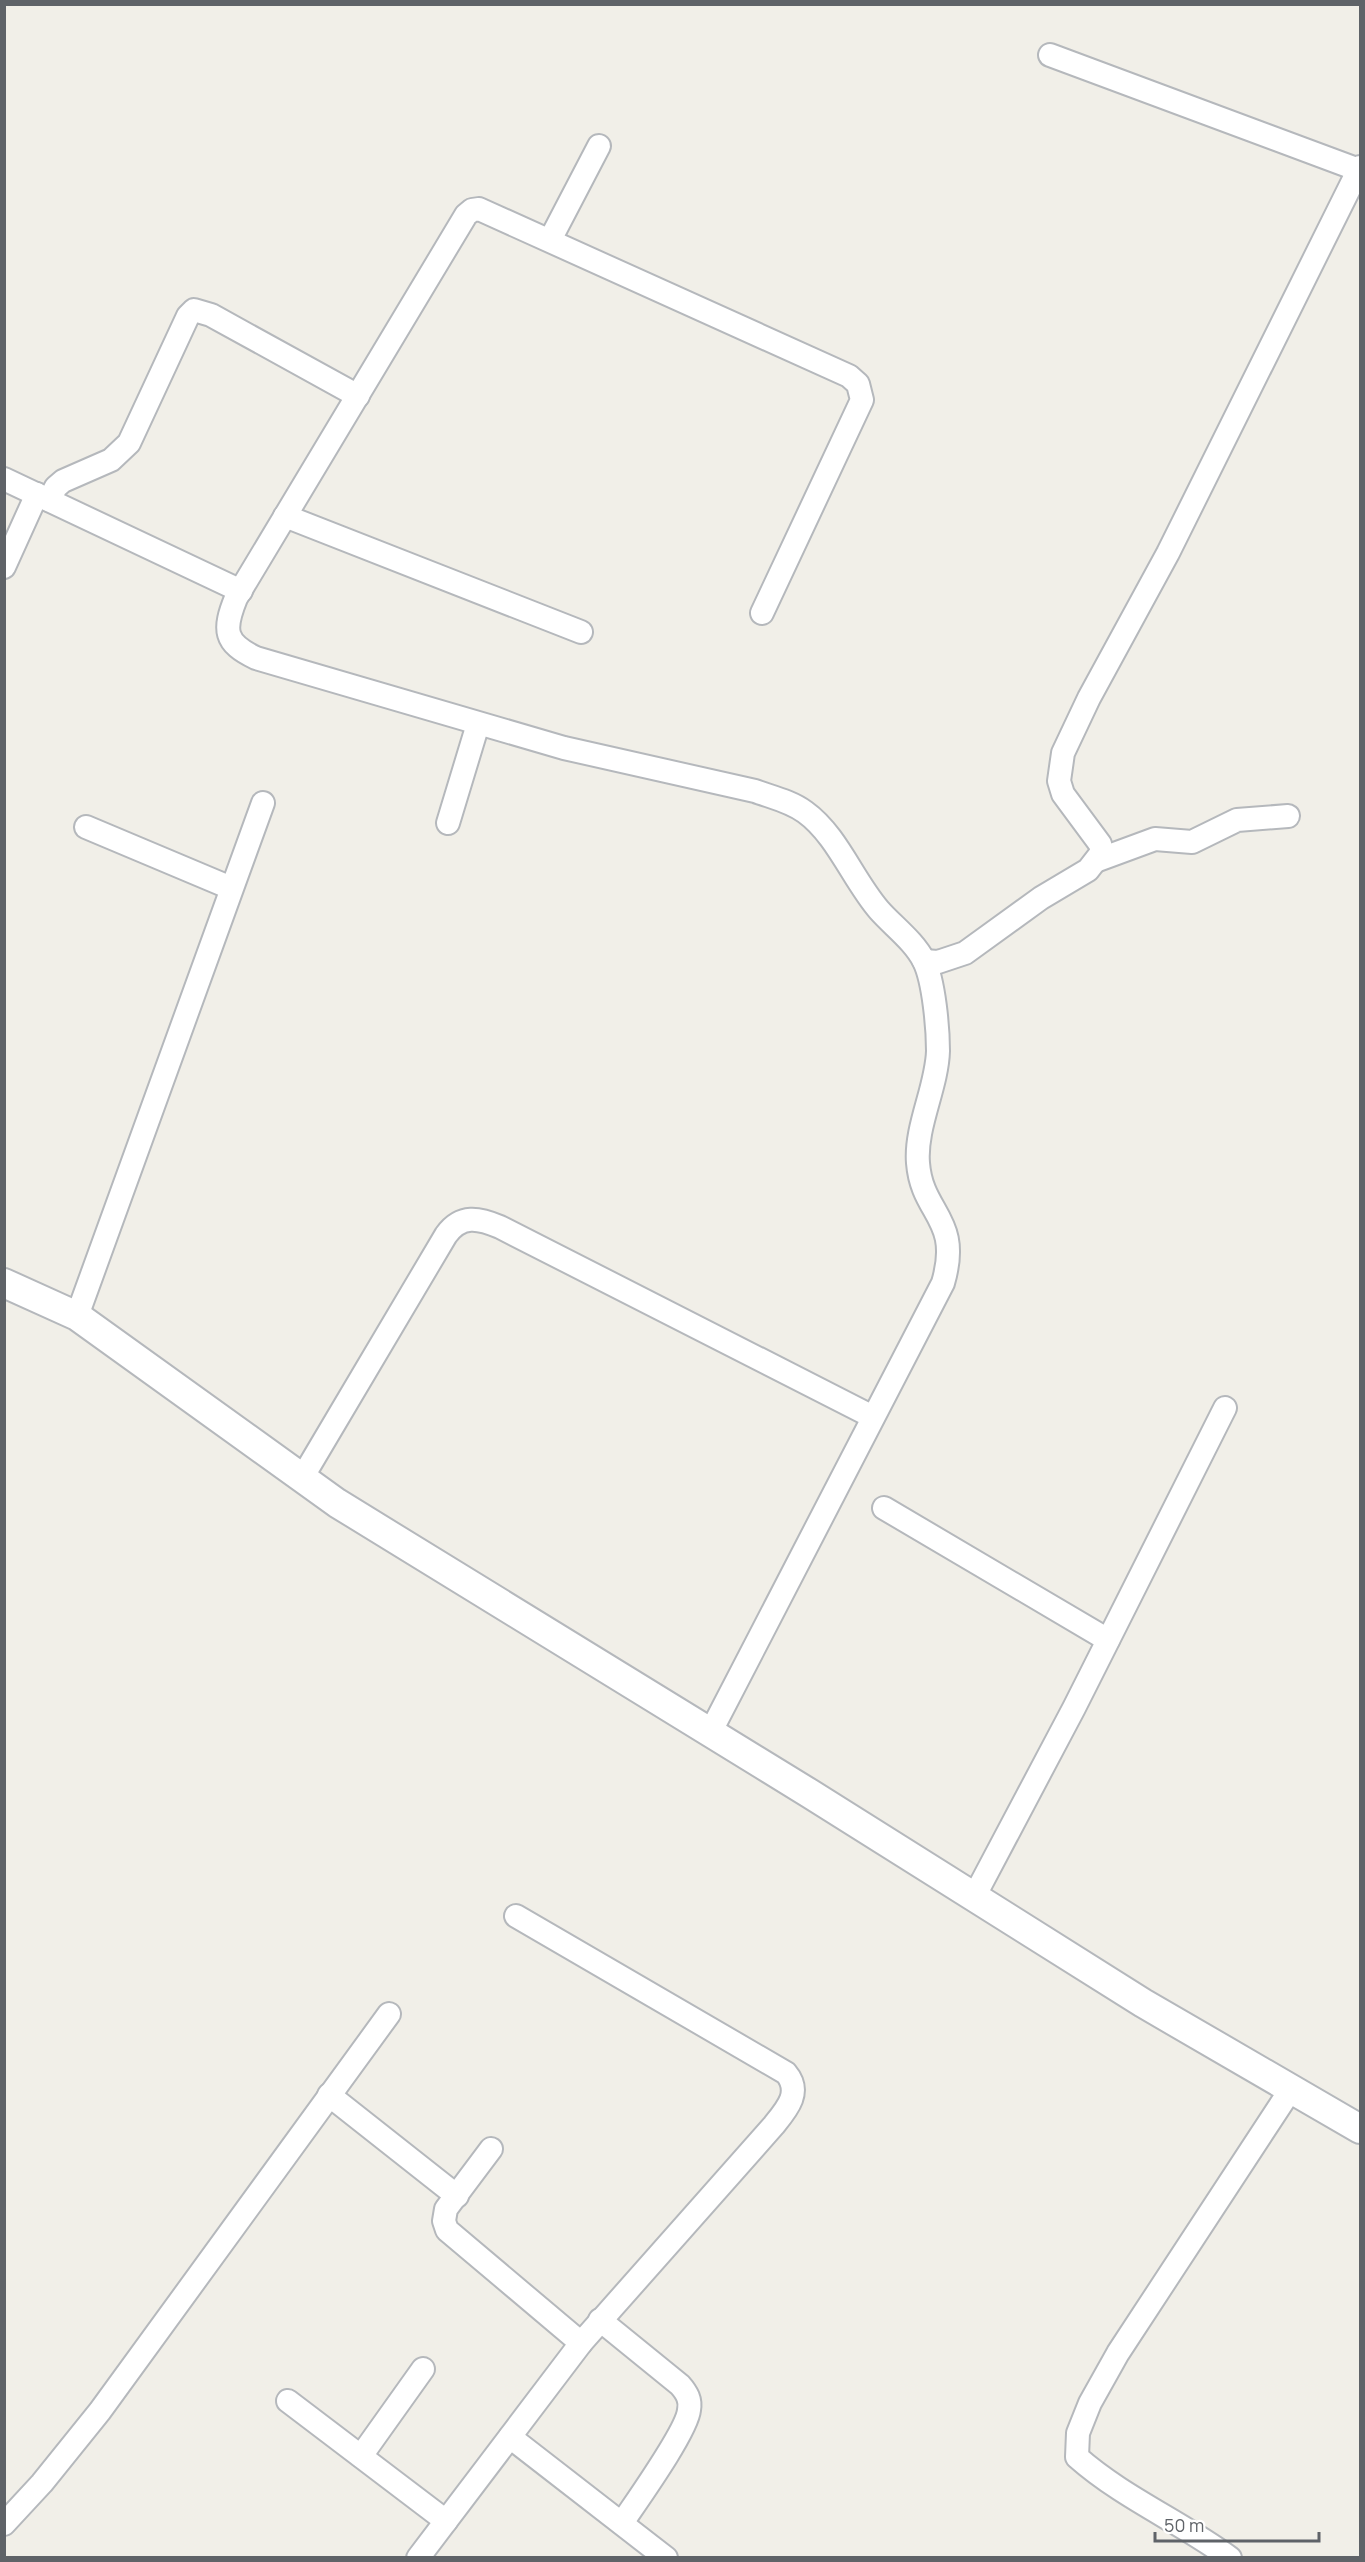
<svg xmlns="http://www.w3.org/2000/svg" width="1365" height="2562" viewBox="0 0 1365 2562" font-family="Manrope,sans-serif">
  <style>
    .lines { fill: none; stroke-linecap: round; stroke-linejoin: round }
    .minor-casing { stroke: #b5b8bc; stroke-width: 26 }
    .tertiary-casing { stroke: #b5b8bc; stroke-width: 32 }
    .minor { stroke: #fff; stroke-width: 22 }
    .tertiary { stroke: #fff; stroke-width: 28 }
  </style>
  <rect width="100%" height="100%" fill="#f1efe8"/>
  <g class="lines">
    <g class="minor-casing">
      <g id="minor">
        <polyline points="1050,55 1359,170"/>
        <polyline points="550,240 599,146"/>
        <polyline points="4,479 241,591"/>
        <polyline points="49,500 56,487 63,481 111,460 129,443 188,316 194,310 211,315 358,396"/>
        <polyline points="285,516 581,632"/>
        <polyline points="4,567 37,494"/>
        <polyline points="448,823 478,724"/>
        <polyline points="86,827 231,888"/>
        <polyline points="1098,860 1155,839 1192,842 1237,820 1288,816"/>
        <polyline points="924,961 938,962 965,953 1041,898 1088,870 1102,852 1100,844 1063,794 1059,781 1063,753 1089,698 1168,553 1360,167"/>
        <polyline points="77,1316 263,803"/>
        <path d="M302,1478L446,1235C461,1214 479,1218 500,1227L873,1417"/>
        <polyline points="884,1508 1108,1640"/>
        <path d="M710,1733L943,1283C962,1218 922,1215 918,1163C915,1127 937,1087 938,1051C938,1029 934,981 924,961C914,941 893,926 879,910C853,880 837,835 805,812C790,801 771,797 755,791L564,748L256,658C224,643 223,630 236,598L466,215L472,210L479,209L849,376L858,384L862,400L762,613"/>
        <polyline points="974,1897 1074,1708 1225,1408"/>
        <polyline points="329,2095 457,2196"/>
        <polyline points="491,2149 446,2209 444,2221 447,2230 581,2343"/>
        <path d="M600,2320L680,2385C687,2393 691,2400 689,2410C687,2431 636,2502 622,2523"/>
        <polyline points="288,2401 446,2521"/>
        <polyline points="510,2437 666,2558"/>
        <polyline points="361,2456 423,2369"/>
        <polyline points="4,2524 42,2483 100,2411 389,2014"/>
        <path d="M418,2558L581,2343L774,2125C787,2109 802,2092 786,2073L516,1916"/>
        <path d="M1230,2558C1181,2522 1122,2497 1077,2457L1078,2433L1090,2403L1118,2353L1291,2089"/>
      </g>
    </g>
    <g class="tertiary-casing">
      <polyline id="tertiary" points="4,1283 77,1316 337,1503 809,1793 1143,2003 1360,2129"/>
    </g>
    <use href="#minor" class="minor"/>
    <use href="#tertiary" class="tertiary"/>
  </g>
  <rect width="1365" height="2562" fill="none" stroke="#5f6368" stroke-width="12"/>
  <path d="M1155 2532v9h164v-9" fill="none" stroke="#5f6368" stroke-width="3"/>
  <text x="1164" y="2532" font-size="18" fill="#5f6368" stroke="#ffffff" stroke-width="4.5" paint-order="stroke">50 m</text>
</svg>
